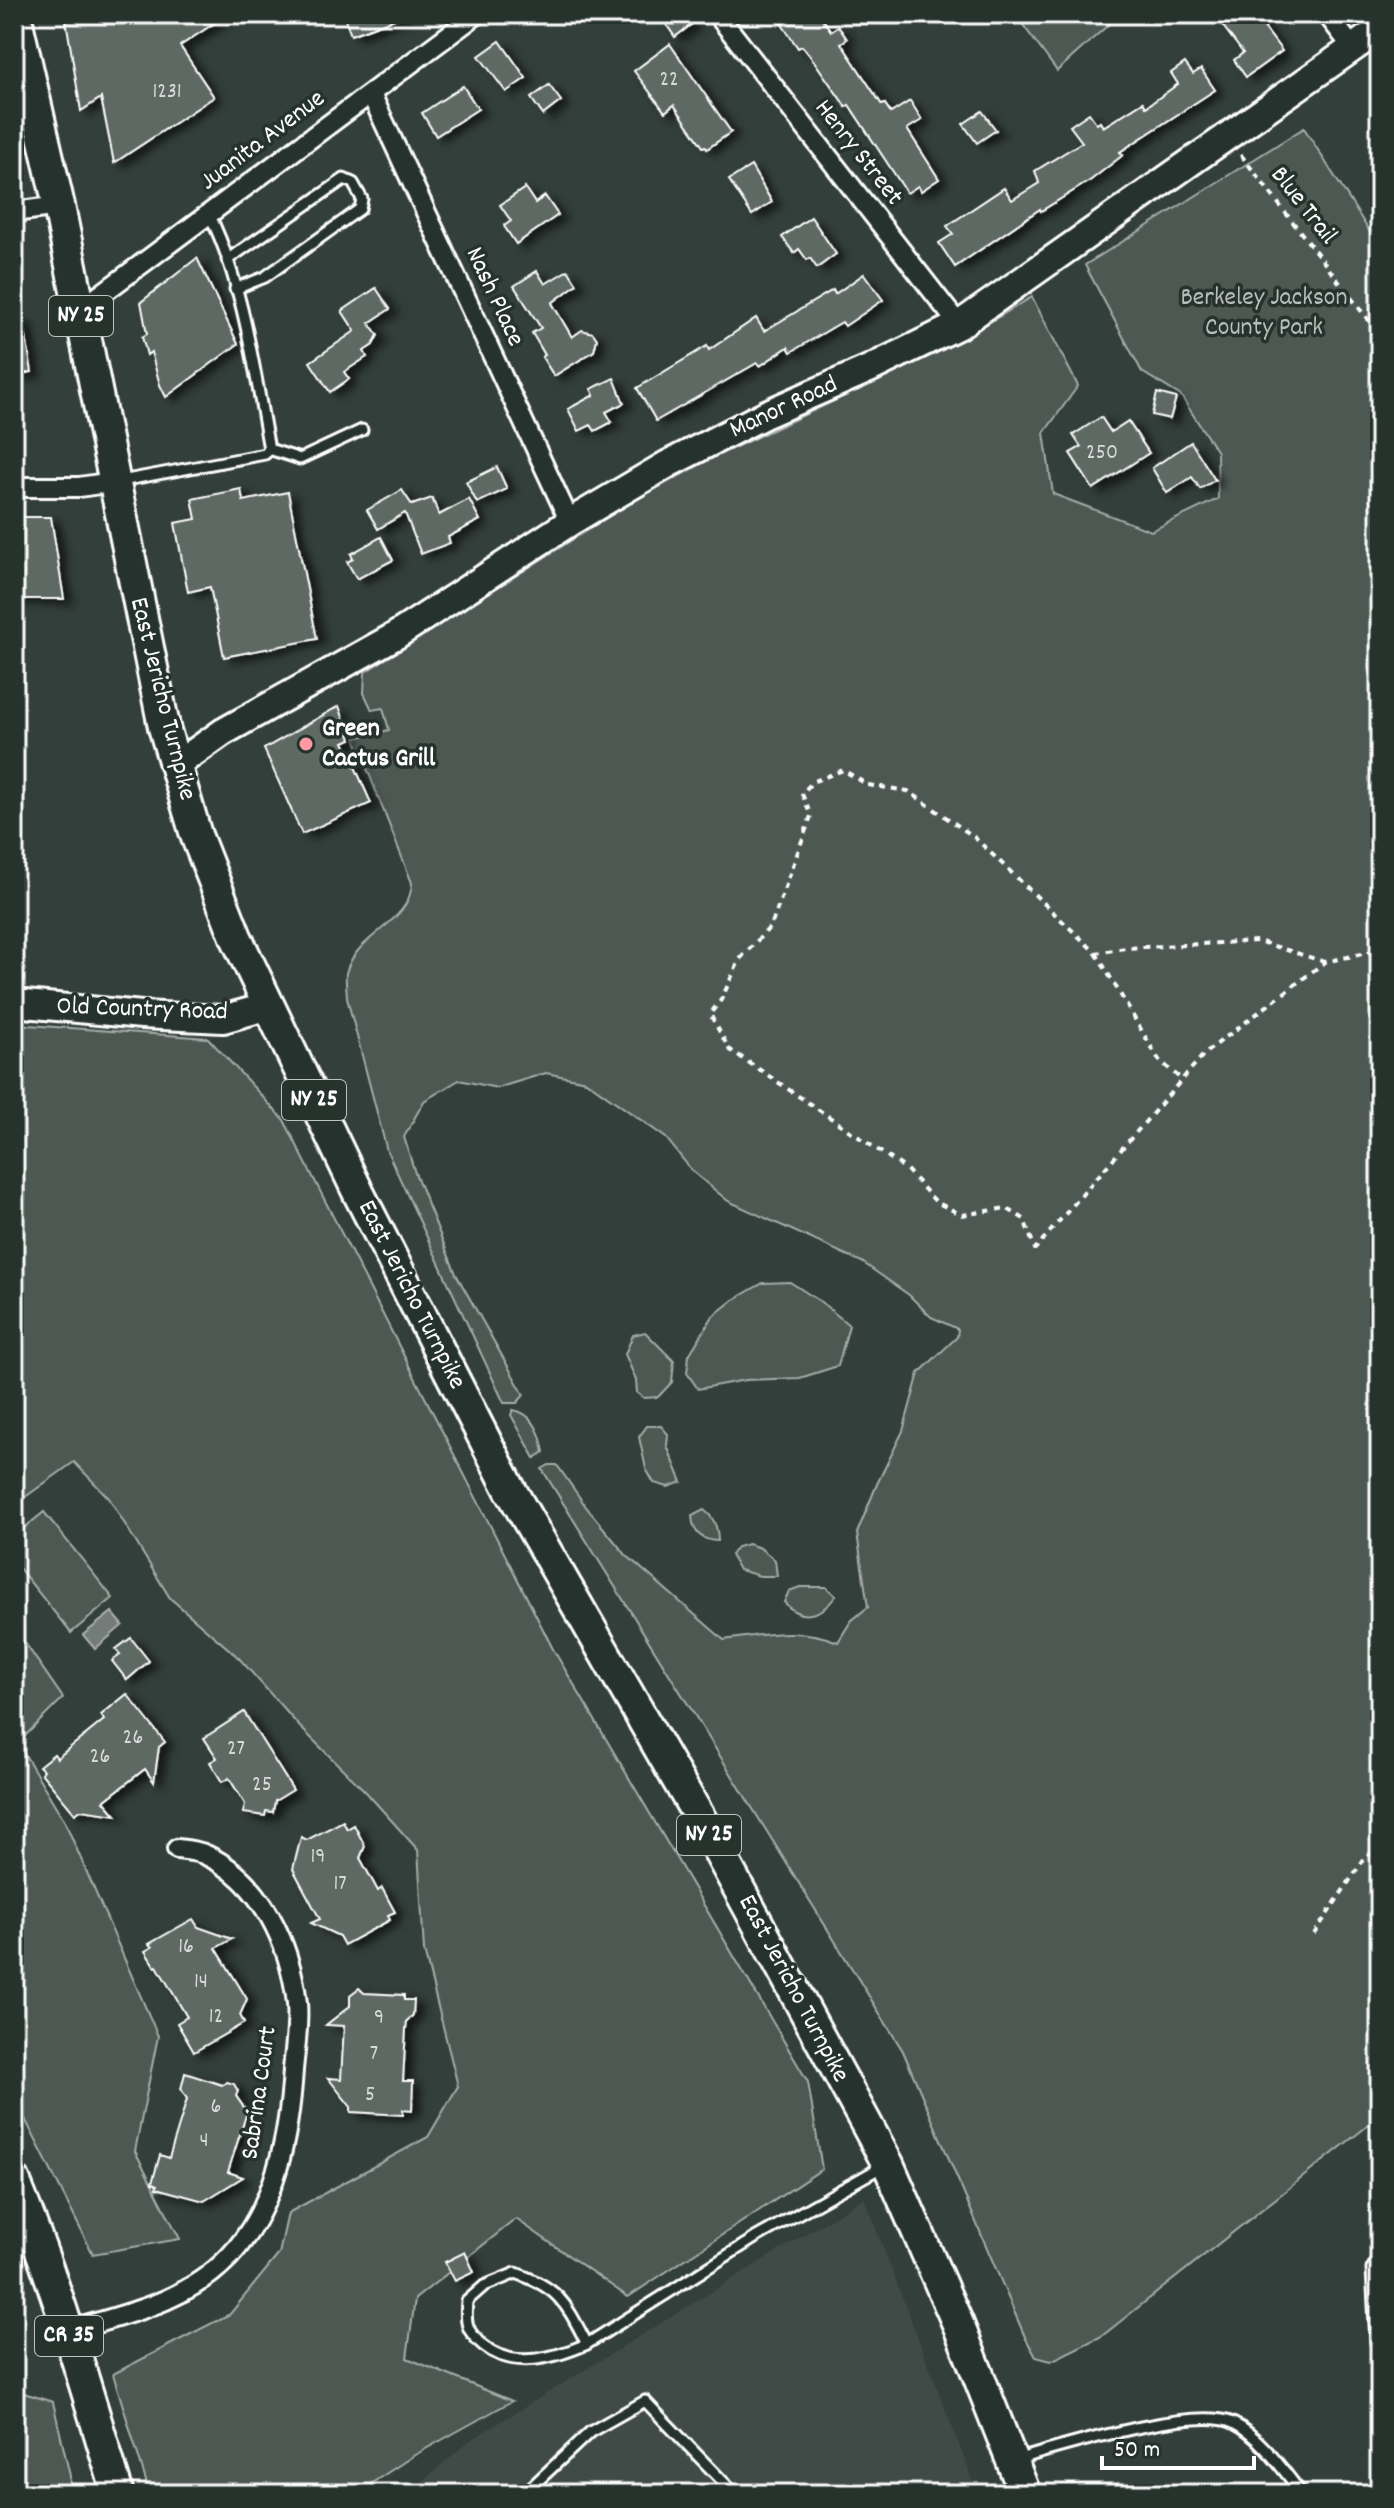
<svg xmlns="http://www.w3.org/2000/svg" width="1394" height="2508" viewBox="0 0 1394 2508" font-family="Dekko,sans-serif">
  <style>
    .built { fill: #404c47 }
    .green { fill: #4d5853; stroke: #a6aca9; stroke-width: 2 }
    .water { fill: #737b78; stroke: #abb0ae; stroke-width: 2 }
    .building { fill: #5f6964; stroke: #fff; stroke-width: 2; filter: url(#shadow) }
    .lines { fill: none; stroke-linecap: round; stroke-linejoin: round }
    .lane-casing { stroke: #fff; stroke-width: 15 }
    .street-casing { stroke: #fff; stroke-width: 24 }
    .secondary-casing { stroke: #fff; stroke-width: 32 }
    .primary-casing { stroke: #fff; stroke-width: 36 }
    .path { stroke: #fff; stroke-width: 4; stroke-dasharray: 6 6; stroke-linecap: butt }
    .lane { stroke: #26332d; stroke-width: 9 }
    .street { stroke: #26332d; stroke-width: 18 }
    .secondary { stroke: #26332d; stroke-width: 26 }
    .primary { stroke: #26332d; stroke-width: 30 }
    .poi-dot { fill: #ff9aa2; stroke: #26332d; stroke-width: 3 }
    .labels { text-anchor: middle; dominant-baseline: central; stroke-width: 7; stroke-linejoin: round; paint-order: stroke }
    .number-label { font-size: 22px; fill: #d7dad8 }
    .shield { fill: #26332d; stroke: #bec2c0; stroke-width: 2 }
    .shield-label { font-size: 24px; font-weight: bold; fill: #fff }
    .street-label { font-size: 26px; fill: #fff; stroke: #26332d }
    .park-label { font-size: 26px; fill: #b8bcba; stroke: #26332d }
    .poi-label { font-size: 26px; font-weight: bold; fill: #fff; stroke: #26332d; text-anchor: start }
  </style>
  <defs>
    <filter id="shadow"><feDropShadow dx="8" dy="4.5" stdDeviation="4" flood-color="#0009"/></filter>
  </defs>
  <rect width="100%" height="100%" fill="#333f3a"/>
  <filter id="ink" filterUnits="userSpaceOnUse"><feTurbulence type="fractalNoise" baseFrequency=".0125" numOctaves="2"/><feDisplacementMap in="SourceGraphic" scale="16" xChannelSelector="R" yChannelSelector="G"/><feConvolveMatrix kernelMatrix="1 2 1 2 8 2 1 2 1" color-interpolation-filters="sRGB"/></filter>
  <g filter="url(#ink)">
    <polygon class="built" points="864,2198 978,2494 408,2494 468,2442"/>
    <g class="green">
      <polygon points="1015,14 1116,14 1118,16 1057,71"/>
      <path d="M1304,128L1380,248V2116L1102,2336L1051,2361L1036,2357L1025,2337L903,2051L542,1469L549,1465H557L587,1508L626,1555L724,1640C762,1635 801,1626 838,1642L851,1621L868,1607L857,1533L877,1484L903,1431L919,1373L957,1337L958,1329L931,1317L909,1295L862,1262L728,1201L693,1172L666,1138L586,1081L546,1073L497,1088L459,1080L424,1101L404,1137L415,1173L456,1274L524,1395L517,1403H504L387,1151L347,998C347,991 345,980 346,973C356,933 410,925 412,883L355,738L389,730L383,708L372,710L364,693L365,672L630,503L710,459L941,351L1032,297L1078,386L1044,433L1053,494L1151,531L1218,499L1217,452L1181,396L1142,372L1085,265Z"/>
      <polygon points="14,1024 208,1038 284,1120 553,1649 808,2082 822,2169 628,2297 516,2219 415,2299 407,2358 512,2401 413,2456 355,2494 150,2494 113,2374 230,2314 279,2254 288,2213 428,2137 458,2086 424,1951 418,1850 365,1791 299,1726 238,1657 170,1598 109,1498 74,1462 14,1505 14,1213 25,1199 23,1174 14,1158"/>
      <polygon points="790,1282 821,1302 849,1325 838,1366 800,1378 745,1380 698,1389 687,1373 689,1355 713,1316 733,1300 763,1283"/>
      <polygon points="645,1332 674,1361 672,1382 658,1397 644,1398 637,1393 636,1380 625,1354 633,1335"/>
      <path d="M513,1410C533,1413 541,1434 544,1452L535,1458L511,1415Z"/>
      <polygon points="647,1426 661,1426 668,1434 667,1446 682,1482 668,1487 654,1483 646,1469 639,1437"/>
      <path d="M704,1510C714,1517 718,1528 718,1541C701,1541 693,1532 692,1516Z"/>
      <polygon points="44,1512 113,1598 71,1633 14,1562 14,1536"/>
      <polygon points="748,1544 760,1548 775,1560 777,1576 760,1576 739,1570 731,1555 737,1547"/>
      <path d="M800,1587H826L836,1596C822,1615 801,1623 784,1602L789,1591Z"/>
      <polygon points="14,1627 63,1698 18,1743 65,1822 158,2036 135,2151 180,2239 93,2254 14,2097"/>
      <polygon points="14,2390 53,2402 70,2476 69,2494 14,2494"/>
    </g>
    <polygon class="water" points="112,1612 123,1625 95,1649 83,1635"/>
    <g class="building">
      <polygon points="65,14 228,14 180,46 214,97 114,163 101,98 81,111"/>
      <polygon points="343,14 403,14 403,16 351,35"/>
      <polygon points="659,14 684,14 692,24 675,37"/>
      <polygon points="775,14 819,14 831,31 838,26 847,39 841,43 882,105 885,104 891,113 910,101 922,120 907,129 939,179 921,191 918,186 907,193 849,105 846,107 814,61 802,46 798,48"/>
      <polygon points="1214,14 1254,14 1282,51 1246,77 1234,60 1243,53"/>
      <polygon points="500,41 526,78 506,92 479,56"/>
      <polygon points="670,44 731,132 707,149 705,146 703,147 674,105 665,112 634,71"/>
      <polygon points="1185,63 1193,74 1201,69 1215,90 1120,152 1123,155 1091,180 1041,211 1040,209 955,267 939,243 953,234 947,226 1004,188 1012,200 1039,183 1035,171 1082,142 1070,126 1089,113 1097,124 1100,122 1103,127 1143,102 1146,107 1178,84 1171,73"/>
      <polygon points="549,85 561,101 543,115 531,98"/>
      <polygon points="463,86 478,109 436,136 422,113"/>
      <polygon points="982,111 996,130 977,143 963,124"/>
      <polygon points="751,166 772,202 752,215 729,180"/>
      <polygon points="525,188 535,203 545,196 558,215 516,244 504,226 511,221 500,205"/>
      <polygon points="811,217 836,254 817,268 810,258 807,260 799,249 794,253 782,237"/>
      <polygon points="197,258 238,344 166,397 160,385 151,352 147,355 142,337 147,334 141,302"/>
      <polygon points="568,270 577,284 552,303 572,337 582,330 593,333 597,339 594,351 554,376 542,357 545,355 532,333 541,328 514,286 537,271 545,284"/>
      <polygon points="864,274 883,300 845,326 842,322 791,352 788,347 760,366 757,363 656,421 637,388 707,346 709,350 756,318 764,331 833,290 835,294"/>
      <polygon points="376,288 390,309 369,323 378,335 373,345 364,351 367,357 344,372 349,379 330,392 310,362 355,331 342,311"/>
      <polygon points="14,319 23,319 32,372 14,376"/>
      <polygon points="614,378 624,403 606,412 612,422 595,431 591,425 579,431 568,409 594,395 591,389"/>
      <polygon points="1157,393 1176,398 1170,419 1152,415"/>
      <polygon points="1101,417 1111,432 1128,421 1149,453 1093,489 1070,453 1081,447 1073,435"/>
      <polygon points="1191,442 1215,480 1200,489 1192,477 1167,493 1152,468"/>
      <polygon points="497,467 507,489 477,503 466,482"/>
      <polygon points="241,489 243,501 288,492 317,639 224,657 210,587 188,592 175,523 196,519 192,499"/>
      <polygon points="402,490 412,505 432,498 439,515 469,499 480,520 448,537 450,543 421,554 405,513 378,529 367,510"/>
      <polygon points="14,517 51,517 64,599 14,599"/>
      <polygon points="381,537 393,560 357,579 347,562 353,559 351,554"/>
      <polygon points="339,706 351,739 344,742 371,803 302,834 264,749"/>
      <polygon points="131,1638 149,1661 127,1680 112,1661 120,1655 116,1649"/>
      <polygon points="127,1694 165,1742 159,1747 154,1782 145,1769 104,1801 116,1815 81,1810 75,1814 41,1773 43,1770 39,1766 54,1754 57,1758 104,1720 101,1715"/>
      <polygon points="244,1712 293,1790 275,1801 273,1812 266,1811 265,1816 243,1813 245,1804 229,1778 222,1782 210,1762 217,1758 204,1738"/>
      <polygon points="343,1821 347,1829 354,1825 365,1846 360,1858 378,1891 382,1888 395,1912 388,1915 390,1920 344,1945 339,1936 311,1923 320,1919 293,1869 301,1837 307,1840"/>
      <polygon points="193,1919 198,1927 232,1939 216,1948 247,1999 240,2015 244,2023 194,2052 177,2023 187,2017 157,1966 155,1967 145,1951 152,1947 149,1944"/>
      <polygon points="359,1988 364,1993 404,1995 404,2000 414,2000 413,2015 407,2021 406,2029 403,2081 413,2081 412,2111 403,2110 403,2115 351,2112 351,2107 328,2078 341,2079 344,2026 326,2025 350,2006 350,1995"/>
      <polygon points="185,2073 222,2085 227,2082 234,2084 238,2091 236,2096 247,2112 228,2172 243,2177 204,2201 156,2188 157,2185 152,2183 160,2155 169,2158 187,2099 181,2089"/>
      <polygon points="465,2252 474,2272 455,2281 445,2262"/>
    </g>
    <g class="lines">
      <g class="lane-casing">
        <g id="lane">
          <polyline points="227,260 344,179 353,183 362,199 360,209 265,277 235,289"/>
          <polyline points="269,449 300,459 362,430"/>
          <path d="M121,481L265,454L269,449C255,374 243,281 209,214"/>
          <polyline points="1380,2254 1372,2269 1376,2342 1380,2357"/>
          <path d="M587,2344C566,2304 561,2289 516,2273L484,2286L467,2301C465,2324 466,2331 484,2346C514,2370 554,2358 587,2344L755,2238L885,2165"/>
          <path d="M1015,2460C1059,2448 1195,2405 1233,2423C1260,2436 1284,2471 1302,2494"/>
          <polyline points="524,2494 590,2432 645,2401 735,2494"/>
        </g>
      </g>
      <g class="street-casing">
        <g id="street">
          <polyline points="717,14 959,325"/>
          <polyline points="1327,14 1352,47"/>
          <polyline points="371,94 570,522"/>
          <polyline points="14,212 59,206"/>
          <polyline points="80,310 477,14"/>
          <polyline points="14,487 79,487 113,482"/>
          <path d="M68,2331C126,2314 187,2302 230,2256C276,2206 289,2135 293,2070C295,2048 299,2024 297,2003C290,1944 262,1881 206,1855C198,1851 186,1850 177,1849"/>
        </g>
      </g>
      <g class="secondary-casing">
        <g id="secondary">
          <polyline points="175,766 223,732 395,636 570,522 668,464 766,414 871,368 959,325 1380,29"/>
          <polyline points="14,1003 142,1015 223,1019 269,1006"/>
        </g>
      </g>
      <g class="primary-casing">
        <g id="primary">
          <polyline points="15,14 59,206 164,727 196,835 236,937 359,1194 510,1489 713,1841 888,2164 958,2324 1025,2494"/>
          <path d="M14,2180C56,2282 86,2389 118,2494"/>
        </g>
      </g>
      <g class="path">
        <polyline points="1241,155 1380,335"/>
        <polyline points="1096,953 1159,1060 1181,1079"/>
        <polyline points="1325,962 1258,941 1125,948 1096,953 973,836 908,791 868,785 843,770 812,782 802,794 811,816 771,926 740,959 721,1000 710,1014 729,1049 906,1169 936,1202 962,1215 1006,1208 1024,1219 1035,1249 1205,1053 1325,962 1380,950"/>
        <polyline points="1314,1934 1366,1856 1380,1849"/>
      </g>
      <use href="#lane" class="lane"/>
      <use href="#street" class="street"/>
      <use href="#secondary" class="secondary"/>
      <use href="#primary" class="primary"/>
    </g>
  </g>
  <circle class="poi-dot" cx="306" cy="744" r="8"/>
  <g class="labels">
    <g class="number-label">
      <text x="669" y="80">22</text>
      <text x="167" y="92">1231</text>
      <text x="1102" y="453">250</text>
      <text x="133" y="1738">26</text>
      <text x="236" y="1749">27</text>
      <text x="100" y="1757">26</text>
      <text x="262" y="1785">25</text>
      <text x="318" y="1857">19</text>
      <text x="340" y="1884">17</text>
      <text x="186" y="1947">16</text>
      <text x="201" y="1982">14</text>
      <text x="216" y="2017">12</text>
      <text x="379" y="2018">9</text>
      <text x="374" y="2054">7</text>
      <text x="370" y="2095">5</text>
      <text x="216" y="2107">6</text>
      <text x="204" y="2141">4</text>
    </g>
    <g class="shield">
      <rect x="49" y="296" width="64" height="40" rx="6"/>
      <rect x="282" y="1080" width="64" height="40" rx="6"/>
      <rect x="677" y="1815" width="64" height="40" rx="6"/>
      <rect x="35" y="2316" width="68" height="40" rx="6"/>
    </g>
    <g class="shield-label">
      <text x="81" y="316">NY 25</text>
      <text x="314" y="1100">NY 25</text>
      <text x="709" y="1835">NY 25</text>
      <text x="69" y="2336">CR 35</text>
    </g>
    <g class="street-label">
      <text transform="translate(263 141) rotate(-37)">Juanita Avenue</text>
      <text transform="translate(858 153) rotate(52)">Henry Street</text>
      <text transform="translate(1303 206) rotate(52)">Blue Trail</text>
      <text transform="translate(494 297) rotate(65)">Nash Place</text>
      <text transform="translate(784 408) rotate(-25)">Manor Road</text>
      <text transform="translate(162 699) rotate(76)">East Jericho Turnpike</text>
      <text transform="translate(142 1010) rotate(2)">Old Country Road</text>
      <text transform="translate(411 1295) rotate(63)">East Jericho Turnpike</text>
      <text transform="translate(793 1989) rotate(62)">East Jericho Turnpike</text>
      <text transform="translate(260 2093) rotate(-82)">Sabrina Court</text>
    </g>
    <g class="park-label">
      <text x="1264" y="298">Berkeley Jackson<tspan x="1264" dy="30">County Park</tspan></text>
    </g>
    <g class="poi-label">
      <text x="322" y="729">Green<tspan x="322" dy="30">Cactus Grill</tspan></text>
    </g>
  </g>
  <rect width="1394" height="2508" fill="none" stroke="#26332d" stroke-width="48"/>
  <rect x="24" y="24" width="1346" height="2460" fill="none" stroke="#fff" stroke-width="3" filter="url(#ink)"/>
  <path d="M1102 2456v12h152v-12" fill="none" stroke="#ffffff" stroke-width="4"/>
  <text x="1114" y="2456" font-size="24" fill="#ffffff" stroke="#26332d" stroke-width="6" paint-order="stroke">50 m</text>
</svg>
